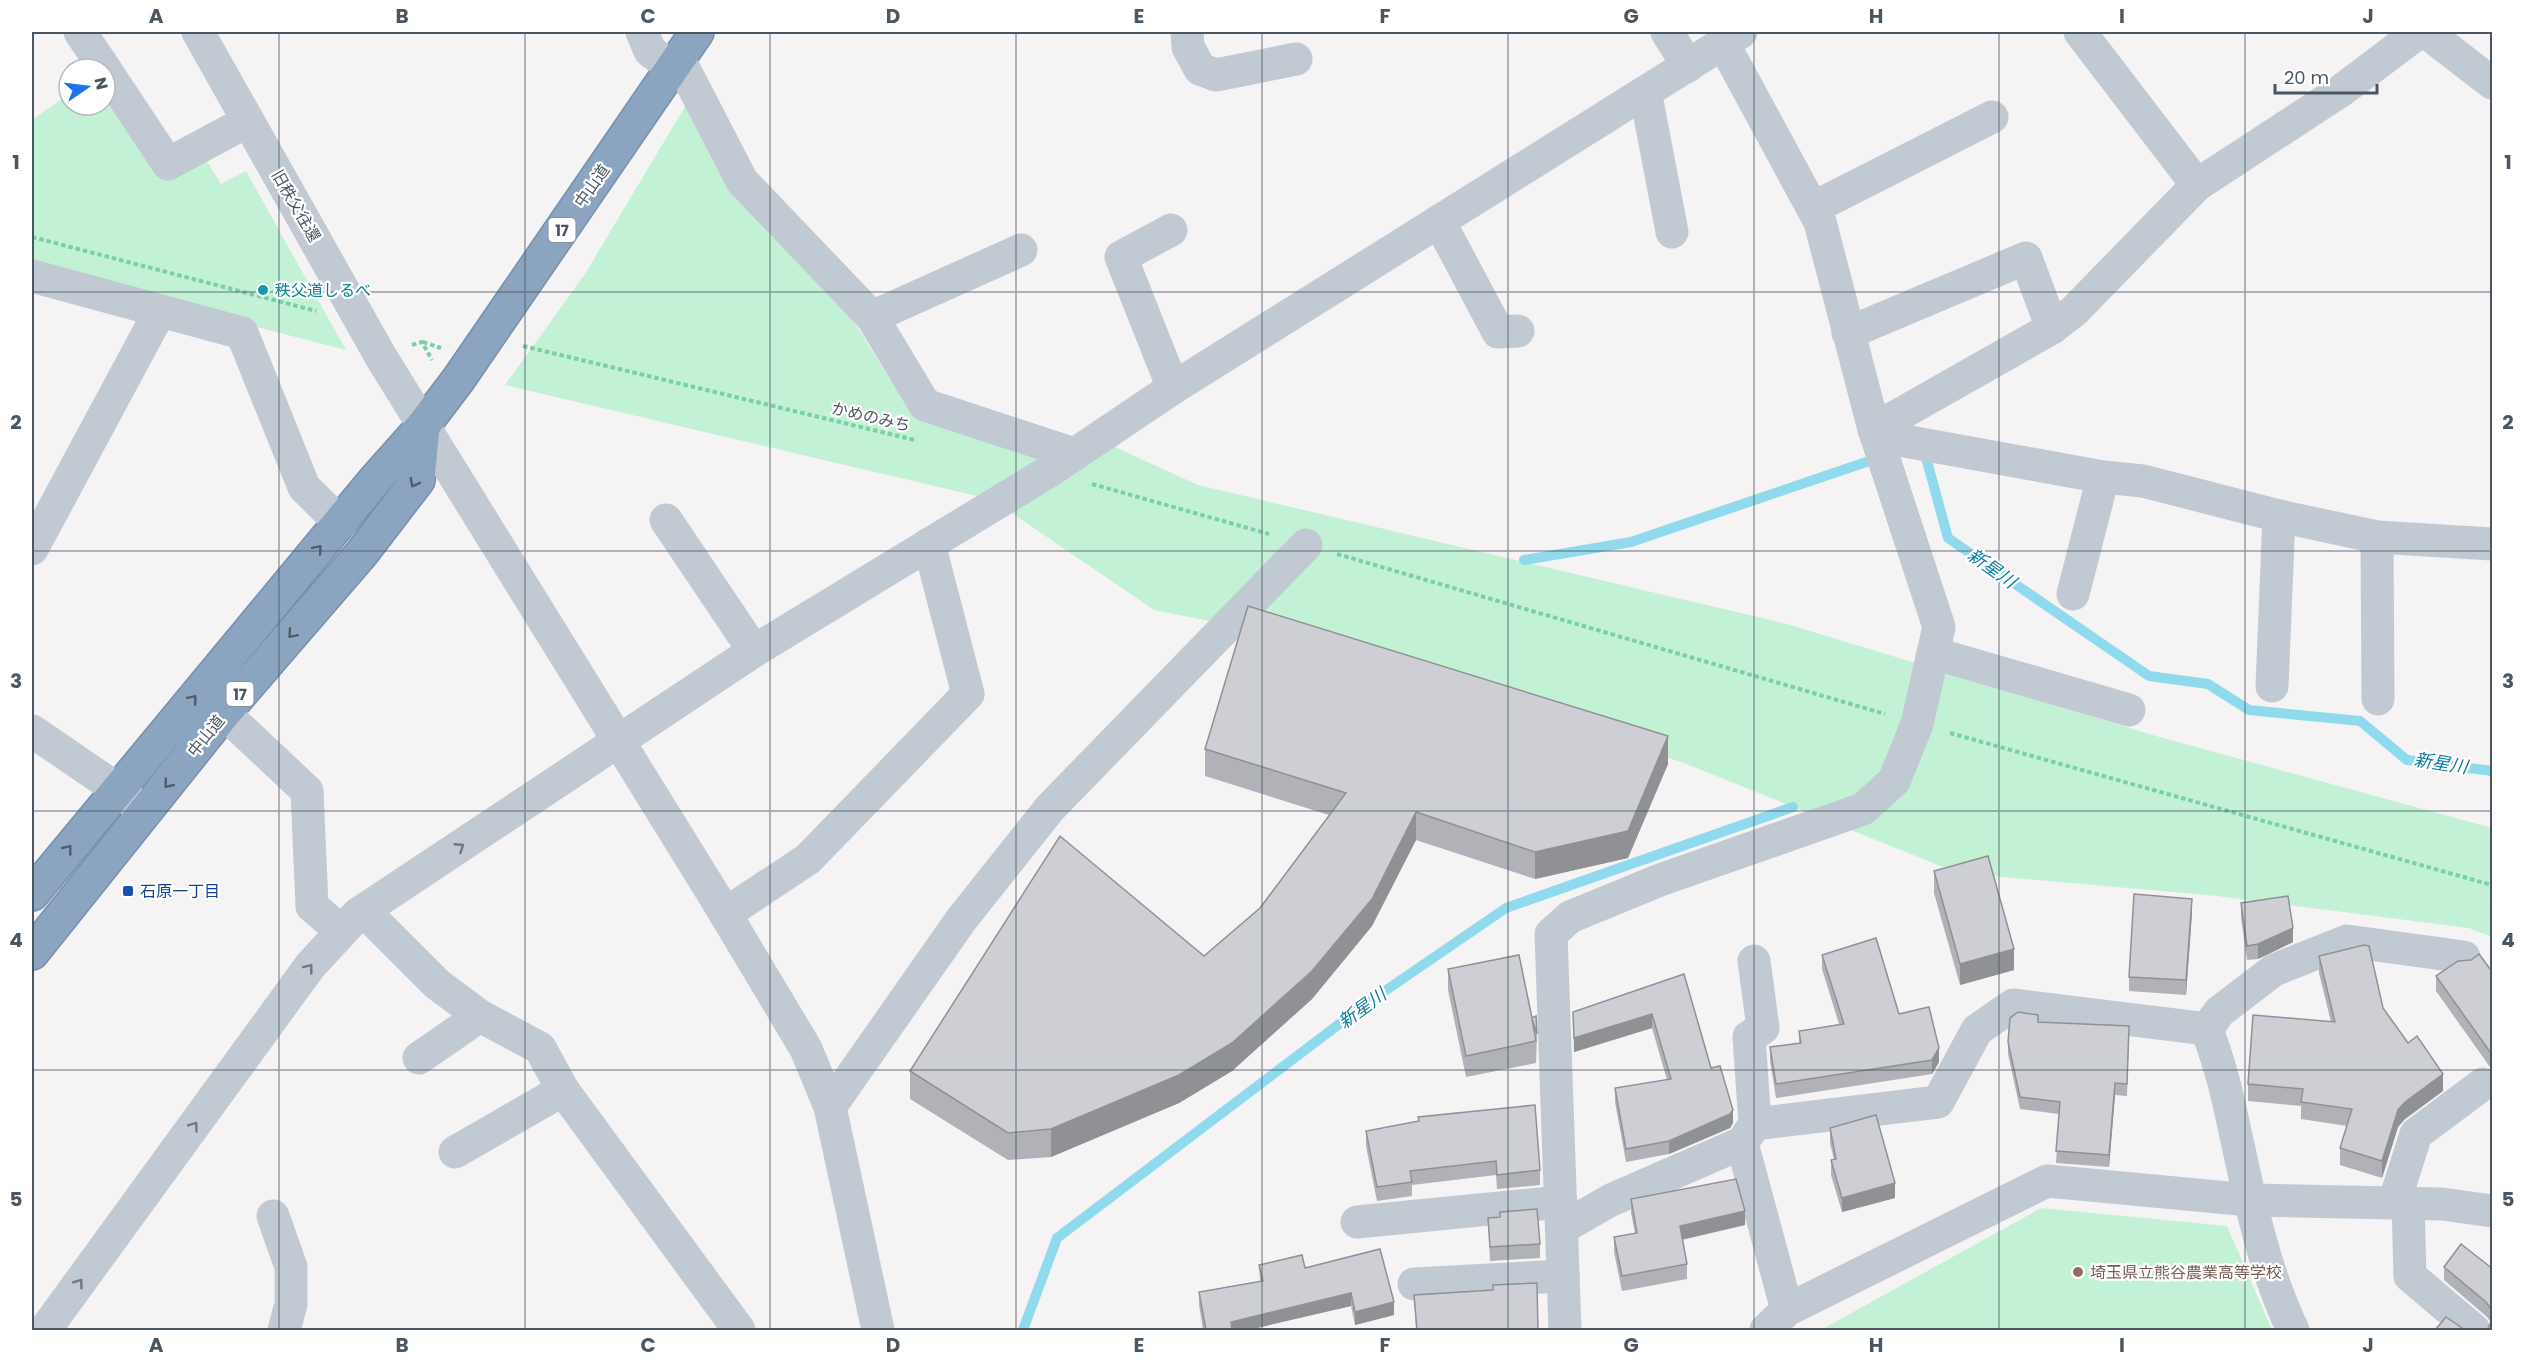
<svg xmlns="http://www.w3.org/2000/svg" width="2524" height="1362" viewBox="0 0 2524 1362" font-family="Poppins,'Noto Sans JP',sans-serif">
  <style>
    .green { fill: #c3f1d5 }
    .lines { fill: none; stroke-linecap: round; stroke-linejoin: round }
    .stream { stroke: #90daee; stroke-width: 10 }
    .highway-casing { stroke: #7690ad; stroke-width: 36 }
    .path { stroke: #7ad0a6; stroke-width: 4; stroke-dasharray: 4.5 3; stroke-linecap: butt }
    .minor { stroke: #c1cad2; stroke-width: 33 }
    .highway { stroke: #8ba5c1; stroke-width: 33 }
    .wall { fill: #b0b2b7 }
    .shaded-wall { fill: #909195 }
    .building { fill: #cdcfd5; stroke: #909195; stroke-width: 1.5 }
    .oneway { stroke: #505e6b }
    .oneway2 { stroke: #6e7983 }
    .grid { fill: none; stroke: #4a5661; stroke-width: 1.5; stroke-opacity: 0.55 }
    .culture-dot { fill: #0f9aa8; stroke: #fff; stroke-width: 2 }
    .transit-dot { fill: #1a4fb4; stroke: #fff; stroke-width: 2 }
    .education-dot { fill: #8d6e63; stroke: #fff; stroke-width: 2 }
    .labels { text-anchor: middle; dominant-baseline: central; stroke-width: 4.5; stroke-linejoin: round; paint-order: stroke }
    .shield { fill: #fff; stroke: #808990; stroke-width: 1.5 }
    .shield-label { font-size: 15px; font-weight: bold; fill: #4a5661 }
    .street-label { font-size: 16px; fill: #4a5661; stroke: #fff }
    .culture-label { font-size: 16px; fill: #0d838f; stroke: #fff; text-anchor: start }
    .transit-label { font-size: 16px; fill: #164399; stroke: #fff; text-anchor: start }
    .education-label { font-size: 16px; fill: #785e54; stroke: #fff; text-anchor: start }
    .water-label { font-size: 18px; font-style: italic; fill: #0c7c9b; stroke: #fff }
    .neatline { fill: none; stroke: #4a5661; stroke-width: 2 }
    .grid-label { font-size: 20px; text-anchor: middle; font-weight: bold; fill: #4a5661 }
  </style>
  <rect width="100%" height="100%" fill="#f5f3f3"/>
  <g class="green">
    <polygon points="105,81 168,174 203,155 221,184 246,171 346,350 32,269 32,120 69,94 69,105 105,105"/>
    <polygon points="689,100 851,317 909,409 1065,460 977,496 505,385 585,274"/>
    <polygon points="1108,444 1198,485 1787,624 2156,736 2492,828 2492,937 2469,928 2217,896 1958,873 1684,763 1323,644 1154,610 1009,511"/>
    <polygon points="2041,1208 2227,1226 2272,1330 1821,1330"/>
  </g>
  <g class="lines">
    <g class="stream">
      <polyline points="1920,454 1925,454 1948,538 2149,676 2208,684 2249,710 2360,721 2407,760 2492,771"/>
      <polyline points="1524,560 1631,542 1881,457"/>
      <polyline points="1023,1330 1057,1238 1363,1006 1506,908 1793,807"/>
    </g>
    <g class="highway-casing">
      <g id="highway">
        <polyline points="32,894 374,481 423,426 458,380 697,32"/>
        <polyline points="32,953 224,713 362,553 418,480 423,426"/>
      </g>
    </g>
    <g class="path">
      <polyline points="32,237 316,311"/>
      <polyline points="423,342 441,348"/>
      <polyline points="412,345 422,342 432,360"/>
      <polyline points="523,346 915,440"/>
      <polyline points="1092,484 1269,534"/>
      <polyline points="1337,554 1885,714"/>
      <polyline points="1950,733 2492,885"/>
    </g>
    <g class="minor">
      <polyline points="80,32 105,69"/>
      <polyline points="198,32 381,357 720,905 806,1049 830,1107 878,1330"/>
      <polyline points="642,32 650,51 673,68"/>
      <polyline points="1187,32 1188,47 1200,69 1216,75 1296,59"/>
      <polyline points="1667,32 1688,66"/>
      <polyline points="2080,32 2197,185"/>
      <polyline points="2426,32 2492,83"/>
      <polyline points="679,59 742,181 872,317 1021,250"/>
      <polyline points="105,69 168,164 248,121"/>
      <polyline points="1641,97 1648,106 1672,232"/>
      <polyline points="1813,208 1992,117"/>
      <polyline points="1439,221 1498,332 1518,331"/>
      <polyline points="1171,230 1121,257 1173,388"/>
      <polyline points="32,276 242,333 304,487 340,523"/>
      <polyline points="872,317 925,405 1074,454"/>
      <polyline points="1848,333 2026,258 2052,328"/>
      <polyline points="1874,429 2052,328 2074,311 2197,185 2342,90 2419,32"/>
      <polyline points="1877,436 2103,477 2143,481 2279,516 2377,537 2492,544"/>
      <polyline points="666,520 754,651"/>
      <polyline points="2377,537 2378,699"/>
      <polyline points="32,549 160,311"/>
      <polyline points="2073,594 2103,477"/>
      <polyline points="1933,653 2129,710"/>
      <polyline points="2272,686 2279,516"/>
      <polyline points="224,713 307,791 312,906 341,931"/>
      <polyline points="32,731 117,789 145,812"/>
      <polyline points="358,914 373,920 437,984 480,1016 540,1048 563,1090 739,1330"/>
      <polyline points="725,914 808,859 968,694 929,544"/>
      <polyline points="1754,961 1763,1028 1749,1037 1755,1124"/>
      <polyline points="419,1058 480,1016"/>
      <polyline points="830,1107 961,920 1050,808 1306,545"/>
      <polyline points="1742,1143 1755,1124 1938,1102 1977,1030 2013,1005 2207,1029"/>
      <polyline points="455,1152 563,1090"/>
      <polyline points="2394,1203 2416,1134 2483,1084"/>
      <polyline points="2408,1203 2410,1276 2474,1330"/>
      <polyline points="273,1216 291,1267 291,1304 284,1330"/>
      <polyline points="1357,1222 1561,1202"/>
      <polyline points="1562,1228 1611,1200 1742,1143 1787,1310"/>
      <polyline points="1414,1284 1563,1276"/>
      <polyline points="45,1330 310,966 358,914 754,651 1048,472 1173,388 1741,32"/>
      <polyline points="1565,1330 1551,934 1570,917 1660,880 1863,809 1894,781 1917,724 1939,627 1874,429 1820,222 1723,43"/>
      <polyline points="1766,1330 1787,1310 2047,1181 2250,1200 2442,1204 2492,1211"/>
      <path d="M2293,1330C2257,1255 2245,1171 2226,1091C2221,1070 2214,1049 2207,1029L2219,1012L2274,970L2347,941L2464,957"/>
    </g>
    <use href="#highway" class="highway"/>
  </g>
  <g class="wall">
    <polygon points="1205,749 1668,764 1628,858 1535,879 1416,840 1372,926 1312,999 1232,1071 1179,1103 1051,1157 1008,1160 910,1099 910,1071 1204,956 1260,908 1329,815 1205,776"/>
    <polygon points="1934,871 2014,970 1960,985 1934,893"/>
    <polygon points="2241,903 2293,942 2258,959 2247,960 2241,918"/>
    <polygon points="2192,913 2186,995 2129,991 2129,977"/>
    <polygon points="1822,955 1899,1014 1939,1062 1932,1074 1776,1098 1770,1061 1770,1047 1799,1043 1799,1031 1839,1024 1822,969"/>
    <polygon points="2319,956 2383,1008 2443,1091 2405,1119 2398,1127 2382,1178 2340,1165 2340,1148 2347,1126 2301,1119 2301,1106 2248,1101 2248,1084 2331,1022 2319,973"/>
    <polygon points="1448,969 1532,1018 1537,1034 1536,1063 1466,1077 1448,990"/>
    <polygon points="2493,973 2493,1065 2490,1067 2436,991 2436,976"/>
    <polygon points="1684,974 1711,1068 1733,1123 1730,1128 1669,1154 1626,1162 1615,1102 1615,1088 1667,1080 1652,1028 1574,1052 1573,1012"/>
    <polygon points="2038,1022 2129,1038 2127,1096 2115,1095 2109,1167 2056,1163 2059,1114 2020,1109 2008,1054 2008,1042"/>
    <polygon points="1830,1128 1895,1198 1842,1212 1831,1175 1831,1160 1834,1160 1830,1143"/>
    <polygon points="1366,1131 1540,1170 1540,1185 1497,1189 1496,1175 1412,1185 1412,1196 1377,1201 1366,1146"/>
    <polygon points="1631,1199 1745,1225 1682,1240 1687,1264 1687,1279 1622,1291 1614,1252 1614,1237 1635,1233 1631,1213"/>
    <polygon points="1488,1218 1540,1244 1540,1258 1490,1261"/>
    <polygon points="1259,1265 1305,1268 1394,1315 1355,1325 1351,1306 1248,1330 1203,1330 1199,1305 1199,1292 1260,1281"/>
    <polygon points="2444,1267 2493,1269 2493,1330 2488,1329 2491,1322 2486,1316 2444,1280"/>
    <polygon points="1414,1295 1538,1330 1416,1330"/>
  </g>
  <g class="shaded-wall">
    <polygon points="1668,736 1668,764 1628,858 1535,879 1535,852"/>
    <polygon points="1416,812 1416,840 1372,926 1312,999 1232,1071 1179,1103 1051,1157 1051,1129"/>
    <polygon points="2192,899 2192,913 2186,995 2186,980"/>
    <polygon points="2293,928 2293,942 2258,959 2258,944"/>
    <polygon points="2014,949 2014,970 1960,985 1960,964"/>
    <polygon points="1652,1014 1652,1028 1574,1052 1574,1038"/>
    <polygon points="1939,1048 1939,1062 1932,1074 1932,1060"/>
    <polygon points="2493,1050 2493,1065 2490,1067 2490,1052"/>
    <polygon points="2443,1074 2443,1091 2405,1119 2398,1127 2382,1178 2382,1161 2398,1110 2405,1102"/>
    <polygon points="2115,1083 2115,1095 2109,1167 2109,1155"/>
    <polygon points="1733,1110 1733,1123 1730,1128 1669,1154 1669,1141"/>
    <polygon points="1895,1183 1895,1198 1842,1212 1842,1198"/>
    <polygon points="1745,1211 1745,1225 1680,1240 1680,1226"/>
    <polygon points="1351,1293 1351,1306 1248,1330 1231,1330 1231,1322"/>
    <polygon points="1394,1302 1394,1315 1355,1325 1355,1312"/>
  </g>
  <g class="building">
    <polygon points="1248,606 1668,736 1628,831 1535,852 1416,812 1372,899 1312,971 1232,1043 1179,1075 1051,1129 1008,1133 910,1071 1060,836 1204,956 1260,908 1346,793 1205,749"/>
    <polygon points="1988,856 2014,949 1960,964 1934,871"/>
    <polygon points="2134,894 2192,899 2186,980 2129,977"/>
    <polygon points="2288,896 2293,928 2258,944 2247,946 2241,903"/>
    <polygon points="1876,938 1899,1014 1929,1007 1939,1048 1932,1060 1776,1084 1770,1047 1801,1043 1799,1031 1844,1024 1822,955"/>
    <polygon points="2364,945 2369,946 2383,1008 2408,1043 2417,1036 2443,1074 2405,1102 2398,1110 2382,1161 2340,1148 2352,1109 2301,1102 2303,1089 2248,1084 2253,1015 2335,1022 2319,956"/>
    <polygon points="2479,954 2493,973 2493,1050 2490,1052 2436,976 2458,961 2471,960"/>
    <polygon points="1519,955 1532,1018 1536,1016 1537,1034 1532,1019 1536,1041 1466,1056 1448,969"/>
    <polygon points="1684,974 1711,1068 1720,1066 1733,1110 1730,1114 1669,1141 1626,1149 1615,1088 1671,1079 1652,1014 1574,1038 1573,1012"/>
    <polygon points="2018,1012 2038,1015 2038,1022 2129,1026 2127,1084 2115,1083 2109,1155 2056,1151 2060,1102 2020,1097 2008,1042 2010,1018"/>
    <polygon points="1535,1105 1540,1170 1497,1175 1496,1161 1410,1171 1412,1182 1377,1187 1366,1131 1419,1121 1418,1117"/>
    <polygon points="1876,1115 1895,1183 1842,1198 1831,1160 1836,1159 1830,1128"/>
    <polygon points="1736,1179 1745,1211 1680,1226 1687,1264 1622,1276 1614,1237 1637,1233 1631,1199"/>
    <polygon points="1537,1209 1540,1244 1490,1247 1488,1218 1500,1217 1500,1212"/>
    <polygon points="2461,1244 2493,1269 2493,1330 2485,1330 2488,1329 2492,1319 2491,1309 2486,1302 2444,1267"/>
    <polygon points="1380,1249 1394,1302 1355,1312 1351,1293 1231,1322 1232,1330 1206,1330 1199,1292 1263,1281 1259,1265 1302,1255 1305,1268"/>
    <polygon points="1537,1283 1538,1330 1417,1330 1414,1295 1493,1290 1493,1285"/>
    <polygon points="2446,1317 2465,1330 2435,1330"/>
  </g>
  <defs><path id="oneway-chevron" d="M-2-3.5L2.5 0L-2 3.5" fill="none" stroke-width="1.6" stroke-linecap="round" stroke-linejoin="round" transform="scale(1.5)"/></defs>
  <g class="oneway">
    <use href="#oneway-chevron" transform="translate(414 483) rotate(118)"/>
    <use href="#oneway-chevron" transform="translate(318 549) rotate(-50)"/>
    <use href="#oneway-chevron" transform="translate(292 634) rotate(131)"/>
    <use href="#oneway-chevron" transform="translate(193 699) rotate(-50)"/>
    <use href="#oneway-chevron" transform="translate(168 784) rotate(129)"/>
    <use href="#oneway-chevron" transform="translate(68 849) rotate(-51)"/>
  </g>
  <g class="oneway2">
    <use href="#oneway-chevron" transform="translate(460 847) rotate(-33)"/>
    <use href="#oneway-chevron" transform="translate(309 968) rotate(-52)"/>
    <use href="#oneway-chevron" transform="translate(194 1126) rotate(-54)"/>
    <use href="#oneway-chevron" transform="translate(79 1283) rotate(-54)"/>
  </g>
  <path class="grid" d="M279,32V1330M525,32V1330M770,32V1330M1016,32V1330M1262,32V1330M1508,32V1330M1754,32V1330M1999,32V1330M2245,32V1330M32,292H2492M32,551H2492M32,811H2492M32,1070H2492"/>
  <circle class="culture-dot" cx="263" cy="290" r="6"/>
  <rect class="transit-dot" x="122" y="885" width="12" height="12" rx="3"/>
  <circle class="education-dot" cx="2078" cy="1272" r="6"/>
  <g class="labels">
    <g class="shield">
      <rect x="548.5" y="218" width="27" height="24" rx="4.5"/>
      <rect x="226.5" y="682" width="27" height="24" rx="4.5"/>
    </g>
    <g class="shield-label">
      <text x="562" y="230">17</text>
      <text x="240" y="694">17</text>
    </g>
    <g class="street-label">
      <text transform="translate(592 186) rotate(-55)">中山道</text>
      <text transform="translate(296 206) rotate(60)">旧秩父往還</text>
      <text transform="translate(871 417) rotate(13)">かめのみち</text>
      <text transform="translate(206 736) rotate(-51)">中山道</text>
    </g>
    <g class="culture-label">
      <text x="275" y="290">秩父道しるべ</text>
    </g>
    <g class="transit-label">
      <text x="140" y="891">石原一丁目</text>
    </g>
    <g class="education-label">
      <text x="2090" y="1272">埼玉県立熊谷農業高等学校</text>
    </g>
    <g class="water-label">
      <text transform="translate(1992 568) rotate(35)">新星川</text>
      <text transform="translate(2441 763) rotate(9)">新星川</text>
      <text transform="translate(1362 1008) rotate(-36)">新星川</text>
    </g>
  </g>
  <rect width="2524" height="1362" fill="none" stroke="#ffffff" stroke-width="66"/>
  <g transform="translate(87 87) rotate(76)"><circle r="28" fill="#ffffff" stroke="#b7bbc0" stroke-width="1.5"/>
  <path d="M0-4.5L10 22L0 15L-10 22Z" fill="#1a73e8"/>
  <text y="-9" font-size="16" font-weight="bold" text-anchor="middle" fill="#4a5661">N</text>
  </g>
  <path d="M2275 84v9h102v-9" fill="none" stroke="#4a5661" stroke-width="3"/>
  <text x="2284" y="84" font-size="18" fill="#4a5661" stroke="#ffffff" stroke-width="4.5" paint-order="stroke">20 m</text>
  <rect x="33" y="33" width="2458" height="1296" class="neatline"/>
  <g class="grid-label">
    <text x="156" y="23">A</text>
    <text x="402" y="23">B</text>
    <text x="648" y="23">C</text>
    <text x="893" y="23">D</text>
    <text x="1139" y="23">E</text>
    <text x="1385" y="23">F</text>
    <text x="1631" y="23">G</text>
    <text x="1876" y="23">H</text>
    <text x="2122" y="23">I</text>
    <text x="2368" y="23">J</text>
    <text x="16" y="169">1</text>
    <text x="2508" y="169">1</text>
    <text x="16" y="429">2</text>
    <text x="2508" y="429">2</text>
    <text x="16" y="688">3</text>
    <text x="2508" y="688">3</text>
    <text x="16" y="947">4</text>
    <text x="2508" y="947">4</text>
    <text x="16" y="1206">5</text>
    <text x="2508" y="1206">5</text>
    <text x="156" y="1352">A</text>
    <text x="402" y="1352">B</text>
    <text x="648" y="1352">C</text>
    <text x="893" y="1352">D</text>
    <text x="1139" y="1352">E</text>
    <text x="1385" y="1352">F</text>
    <text x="1631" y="1352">G</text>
    <text x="1876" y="1352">H</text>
    <text x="2122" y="1352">I</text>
    <text x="2368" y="1352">J</text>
  </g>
</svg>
